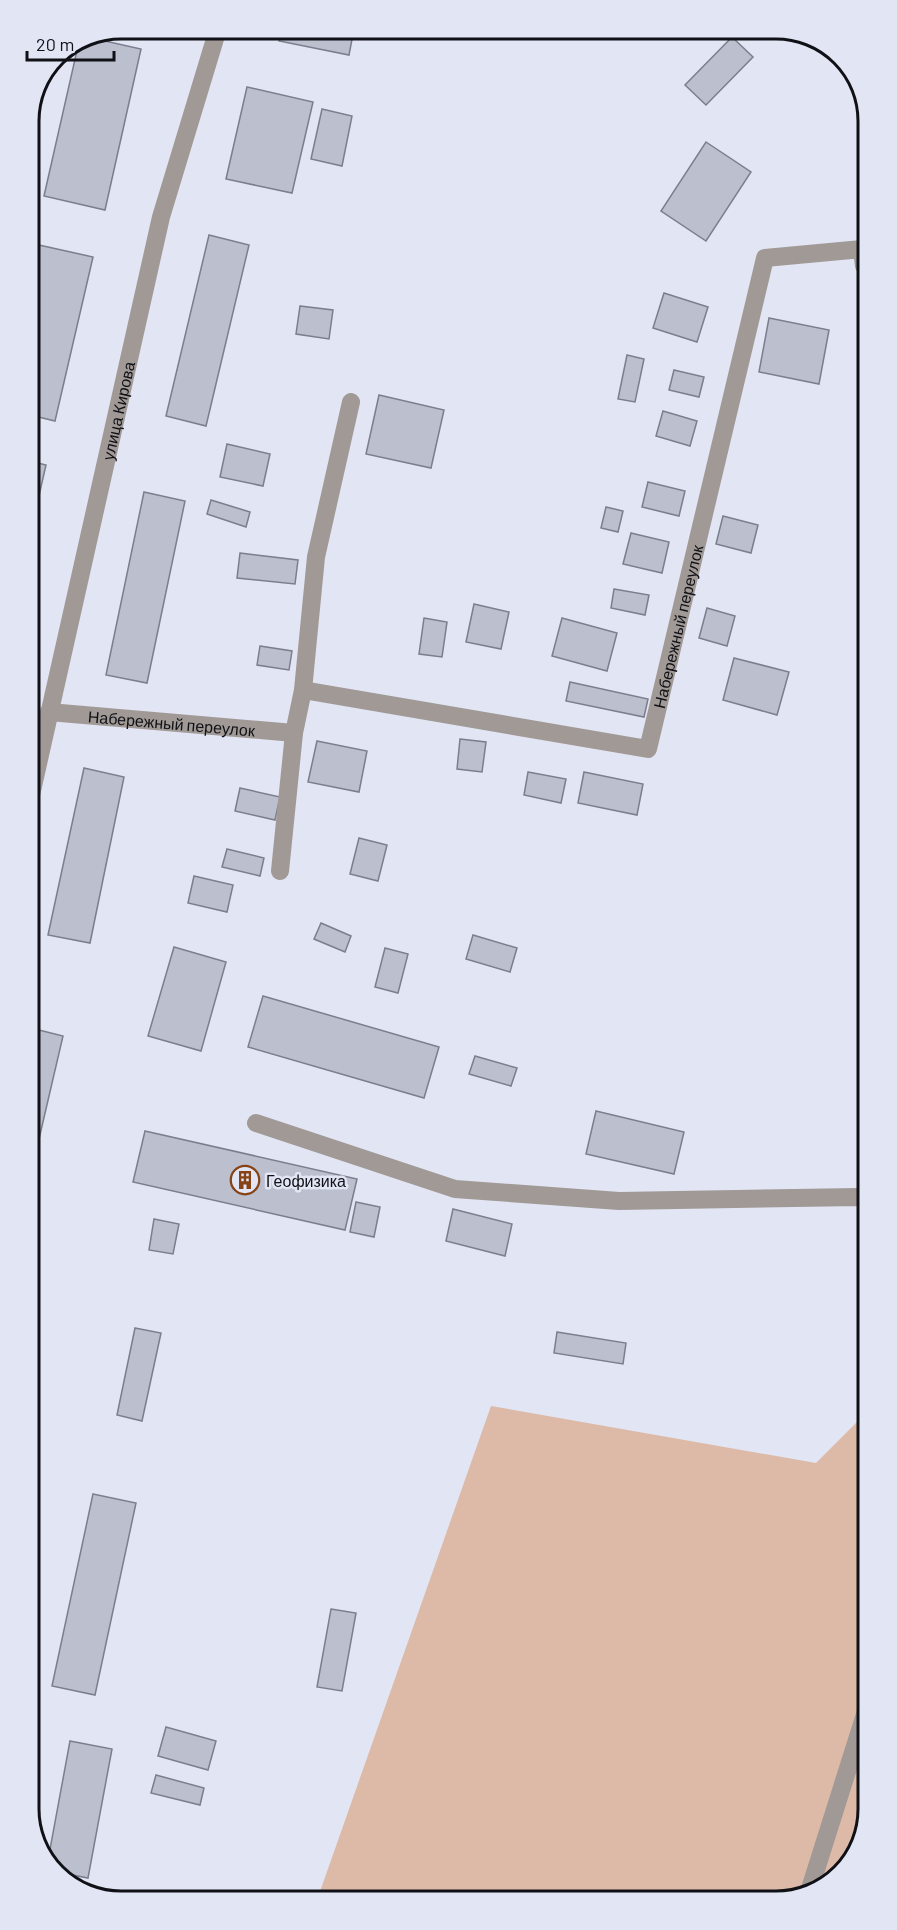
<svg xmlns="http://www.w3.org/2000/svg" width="897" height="1930" viewBox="0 0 897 1930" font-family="Barlow,sans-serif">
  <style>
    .green { fill: #ddbaa7 }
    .building { fill: #bcbfce; stroke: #7b7e8c; stroke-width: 1.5 }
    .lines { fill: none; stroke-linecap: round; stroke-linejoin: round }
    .minor { stroke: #a09996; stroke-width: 18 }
    .labels { text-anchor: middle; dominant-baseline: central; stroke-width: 5; stroke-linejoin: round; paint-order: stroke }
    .street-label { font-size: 16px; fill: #101116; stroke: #e2e5f4 }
    .poi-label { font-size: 16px; fill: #101116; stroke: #e2e5f4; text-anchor: start }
    .rim { fill: none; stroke: #101116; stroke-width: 3 }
  </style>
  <rect width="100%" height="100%" fill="#e2e5f4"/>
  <polygon class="green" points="491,1406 816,1463 867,1412 868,1809 853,1861 806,1896 317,1900"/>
  <g class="building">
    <polygon points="281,29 354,29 349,55 279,41"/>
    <polygon points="732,37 753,57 706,105 685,85"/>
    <polygon points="96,39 141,49 105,210 44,196 78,46"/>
    <polygon points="247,87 313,102 292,193 226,179"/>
    <polygon points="322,109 352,116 342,166 311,159"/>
    <polygon points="706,142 751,172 706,241 661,211"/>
    <polygon points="209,235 249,245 206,426 166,416"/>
    <polygon points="30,243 93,257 55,421 30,415"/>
    <polygon points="664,293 708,307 697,342 653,328"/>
    <polygon points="300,306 333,310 329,339 296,334"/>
    <polygon points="769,318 829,330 819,384 759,372"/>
    <polygon points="627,355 644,359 635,402 618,399"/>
    <polygon points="674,370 704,377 699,397 669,390"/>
    <polygon points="379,395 444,410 431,468 366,454"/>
    <polygon points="663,411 697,421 690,446 656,436"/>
    <polygon points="227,444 270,454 263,486 220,477"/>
    <polygon points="30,461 46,465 38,500 30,498"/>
    <polygon points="648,482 685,491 679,516 642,507"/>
    <polygon points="144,492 185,501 147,683 106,675"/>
    <polygon points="211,500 250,512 246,527 207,514"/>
    <polygon points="606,507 623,511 618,532 601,528"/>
    <polygon points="723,516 758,525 751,553 716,544"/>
    <polygon points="631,533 669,542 662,573 623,564"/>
    <polygon points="240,553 298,560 295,584 237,578"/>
    <polygon points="614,589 649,595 645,615 611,608"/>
    <polygon points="474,604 509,612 501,649 466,642"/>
    <polygon points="707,608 735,616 727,646 699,638"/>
    <polygon points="424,618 447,622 442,657 419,654"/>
    <polygon points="562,618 617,633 607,671 552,656"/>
    <polygon points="260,646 292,651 289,670 257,665"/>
    <polygon points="734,658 789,672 777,715 723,700"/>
    <polygon points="570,682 648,699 644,717 566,701"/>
    <polygon points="460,739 486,742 482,772 457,769"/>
    <polygon points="317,741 367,751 359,792 308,782"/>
    <polygon points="84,768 124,777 90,943 48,935"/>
    <polygon points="528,772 566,779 561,803 524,795"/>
    <polygon points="584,772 643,784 637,815 578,803"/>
    <polygon points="240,788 280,797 275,820 235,811"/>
    <polygon points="359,838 387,845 378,881 350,874"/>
    <polygon points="227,849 264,858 260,876 222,867"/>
    <polygon points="194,876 233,885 227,912 188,903"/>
    <polygon points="321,923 351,936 345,952 314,939"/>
    <polygon points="473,935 517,948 510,972 466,959"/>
    <polygon points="174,947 226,962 201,1051 148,1036"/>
    <polygon points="385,948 408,954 398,993 375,987"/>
    <polygon points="263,996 439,1047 424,1098 248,1047"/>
    <polygon points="31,1028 63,1036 32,1169"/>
    <polygon points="475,1056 517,1068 511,1086 469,1074"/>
    <polygon points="596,1111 684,1132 674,1174 586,1154"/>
    <polygon points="145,1131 357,1179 345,1230 133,1182"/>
    <polygon points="356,1202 380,1207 374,1237 350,1232"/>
    <polygon points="453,1209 512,1224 505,1256 446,1241"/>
    <polygon points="154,1219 179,1224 173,1254 149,1250"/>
    <polygon points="135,1328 161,1333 142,1421 117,1415"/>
    <polygon points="557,1332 626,1343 623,1364 554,1353"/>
    <polygon points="93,1494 136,1503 95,1695 52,1686"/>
    <polygon points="331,1609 356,1613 342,1691 317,1687"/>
    <polygon points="166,1727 216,1741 208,1770 158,1756"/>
    <polygon points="70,1741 112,1749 88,1878 57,1872 48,1860"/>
    <polygon points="156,1775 204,1788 200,1805 151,1793"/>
  </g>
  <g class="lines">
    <g class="minor">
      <path id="s1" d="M303,690L648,749L765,258L862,249L864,266"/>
      <path id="s2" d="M49,712L294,733"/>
      <path id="s3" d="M31,795L161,217L218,29"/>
      <polyline points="280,871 294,733 303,690 316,557 351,402"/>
      <polyline points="256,1123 455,1189 619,1201 858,1197 867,1199"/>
      <polyline points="808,1895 868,1705"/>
    </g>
  </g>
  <defs>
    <g id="building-ring" transform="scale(1.5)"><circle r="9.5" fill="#e2e5f4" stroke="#864315" stroke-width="1.5"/><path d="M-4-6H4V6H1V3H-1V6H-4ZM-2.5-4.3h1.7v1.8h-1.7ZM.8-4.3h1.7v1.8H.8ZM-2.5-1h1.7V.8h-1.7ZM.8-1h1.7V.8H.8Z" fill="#864315"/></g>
  </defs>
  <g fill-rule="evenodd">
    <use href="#building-ring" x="245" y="1180"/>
  </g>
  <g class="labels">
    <g class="street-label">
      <text stroke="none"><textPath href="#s3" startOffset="394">улица Кирова</textPath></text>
      <text stroke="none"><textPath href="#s1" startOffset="476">Набережный переулок</textPath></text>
      <text stroke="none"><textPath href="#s2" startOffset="123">Набережный переулок</textPath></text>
    </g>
    <g class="poi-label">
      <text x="266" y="1180">Геофизика</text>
    </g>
  </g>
  <path d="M0 0H897V1930H0ZM121 39H776A82 82 0 0 1 858 121V1809A82 82 0 0 1 776 1891H121A82 82 0 0 1 39 1809V121A82 82 0 0 1 121 39Z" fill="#e2e5f4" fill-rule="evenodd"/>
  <path class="rim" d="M121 39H776A82 82 0 0 1 858 121V1809A82 82 0 0 1 776 1891H121A82 82 0 0 1 39 1809V121A82 82 0 0 1 121 39Z"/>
  <path d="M27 51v9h87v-9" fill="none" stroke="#101116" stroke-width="3"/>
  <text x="36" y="51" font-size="18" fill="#101116" stroke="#e2e5f4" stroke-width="4.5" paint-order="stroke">20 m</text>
</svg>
